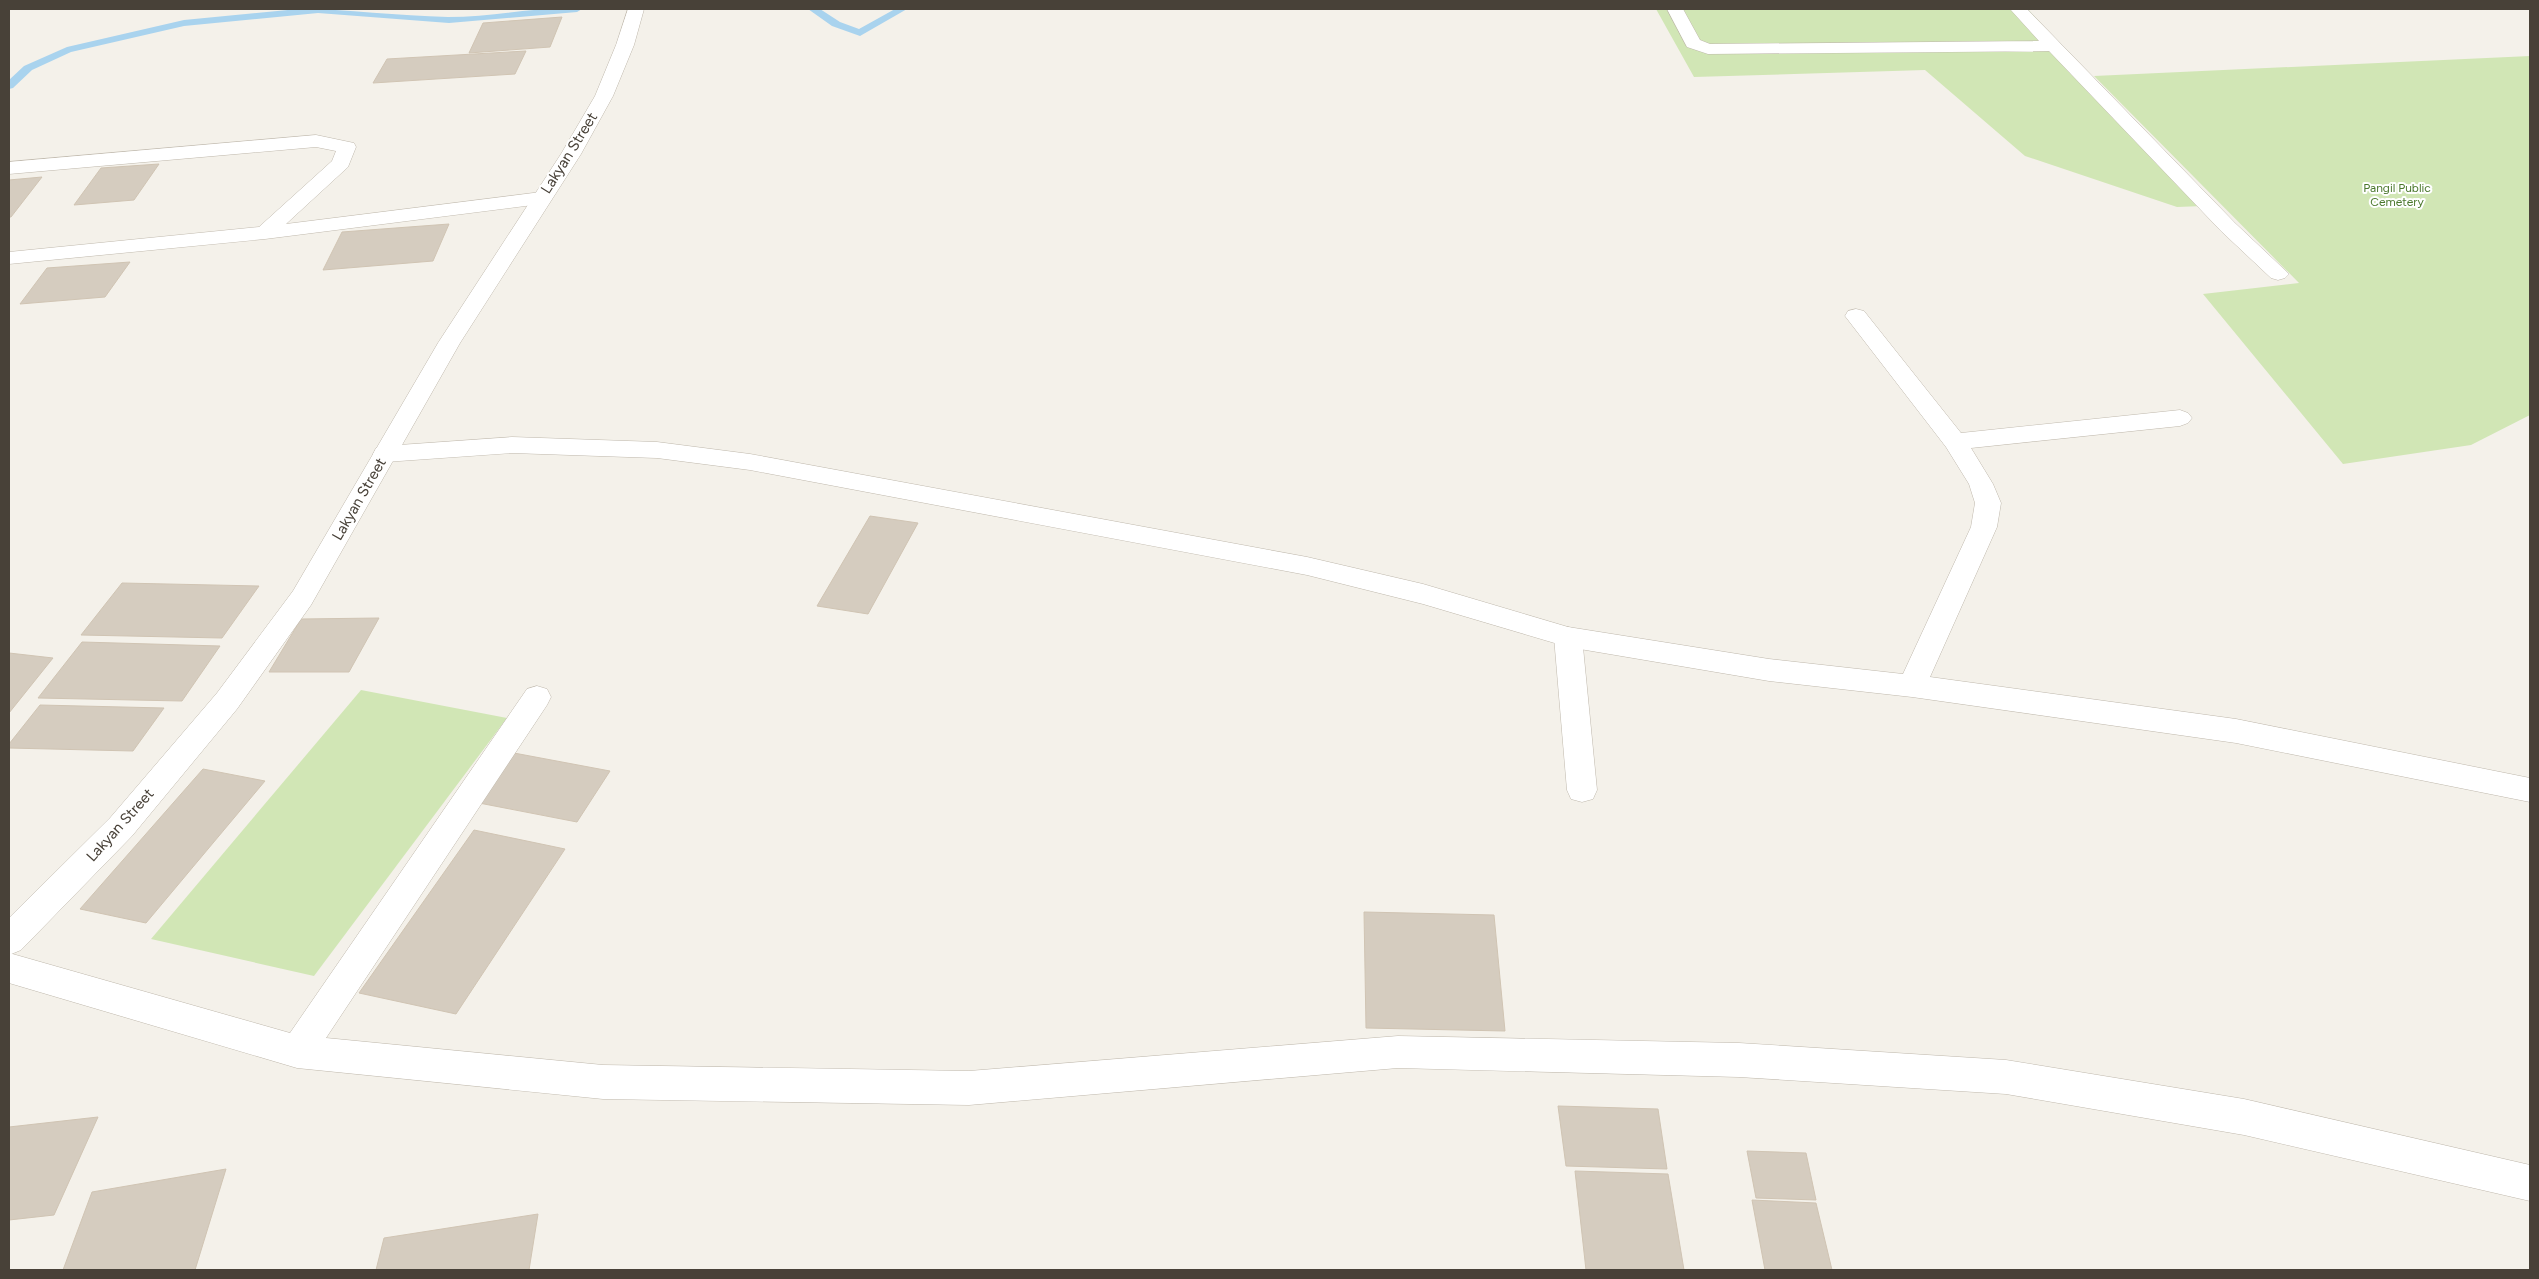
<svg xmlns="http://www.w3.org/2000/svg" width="2539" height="1279" viewBox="0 0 2539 1279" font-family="Figtree,sans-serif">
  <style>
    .green { fill: #d1e6b5 }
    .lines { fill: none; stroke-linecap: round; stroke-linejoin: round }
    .stream { fill: #a9d3ee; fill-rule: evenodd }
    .building { fill: #d5ccbf; stroke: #d0c4b3 }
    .service-casing { stroke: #bfb8ac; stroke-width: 1 }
    .minor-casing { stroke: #bfb8ac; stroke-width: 1 }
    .tertiary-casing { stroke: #bfb8ac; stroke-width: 1 }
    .service { fill: #fff; fill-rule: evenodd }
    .minor { fill: #fff; fill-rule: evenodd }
    .tertiary { fill: #fff; fill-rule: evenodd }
    .labels { text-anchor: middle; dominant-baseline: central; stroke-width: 4; stroke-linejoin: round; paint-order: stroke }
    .far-park-label { font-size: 12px; fill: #4b782d; stroke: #fff }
    .street-label { font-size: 15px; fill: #484138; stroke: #fff }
  </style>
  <rect width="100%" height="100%" fill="#f4f1ea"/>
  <g class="green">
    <polygon points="1656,9 2028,9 2203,206 2177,207 2025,156 1925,70 1694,77"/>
    <polygon points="2530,56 2530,415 2471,445 2343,464 2203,294 2299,283 2094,76"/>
    <polygon points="361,690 507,718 314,976 151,939"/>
  </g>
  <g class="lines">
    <g class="stream">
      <path d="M298,9C348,9 398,16 448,17C493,17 537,6 582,9L577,12L449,23L318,13L184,26L71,52L32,70L13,88L9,89V80L24,66L67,47L184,20Z"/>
      <polygon points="808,9 820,9 840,22 859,29 895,9 907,9 860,36 832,26"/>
    </g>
  </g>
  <g class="building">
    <polygon points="562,17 550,47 469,53 483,23"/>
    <polygon points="526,51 515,74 373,83 387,59"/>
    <polygon points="159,164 134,200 74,205 101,168"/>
    <polygon points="42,177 11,217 9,217 9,180"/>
    <polygon points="449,224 433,261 323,270 342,232"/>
    <polygon points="130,262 105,297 20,304 47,268"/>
    <polygon points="870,516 918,523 868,614 817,606"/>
    <polygon points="122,583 259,586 222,638 81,635"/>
    <polygon points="379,618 349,672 269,672 301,619"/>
    <polygon points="82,642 220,646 182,701 38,698"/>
    <polygon points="9,653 53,658 9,713"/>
    <polygon points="40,705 164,708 133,751 9,748 9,744"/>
    <polygon points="514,753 610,771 577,822 479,803"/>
    <polygon points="203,769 265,781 146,923 80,909"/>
    <polygon points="474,830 565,849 456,1014 359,993"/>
    <polygon points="1364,912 1494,915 1505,1031 1366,1028"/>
    <polygon points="1558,1106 1658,1109 1667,1169 1566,1166"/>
    <polygon points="98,1117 54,1215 9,1220 9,1127"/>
    <polygon points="1747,1151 1806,1153 1816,1200 1756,1198"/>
    <polygon points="226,1169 195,1270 63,1270 92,1192"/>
    <polygon points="1575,1171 1668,1174 1684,1270 1586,1270"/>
    <polygon points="1752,1200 1816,1203 1832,1270 1765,1270"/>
    <polygon points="538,1214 529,1270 376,1270 384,1238"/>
  </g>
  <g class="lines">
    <g class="service-casing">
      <g id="service">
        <polygon points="1667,9 1683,9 1700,40 1710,44 2039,41 2010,9 2027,9 2235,223 2289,274 2285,278 2278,280 2271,278 2221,231 2049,51 1708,54 1687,47"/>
        <polygon points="1568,627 1578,630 1582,637 1597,790 1593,799 1582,802 1571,799 1567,790 1554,637 1558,630"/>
      </g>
    </g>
    <g class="minor-casing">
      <g id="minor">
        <polygon points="316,135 354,143 356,147 348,167 286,224 541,192 548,194 551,198 548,202 541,204 265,239 9,264 9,252 259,227 332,161 336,151 316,147 9,174 9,162"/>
        <polygon points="1856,309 1864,311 1961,433 2180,410 2188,413 2192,418 2188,423 2180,426 1971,448 1993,484 2001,503 1997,527 1930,677 2236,719 2530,778 2530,802 2236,743 1912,697 1769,681 1568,647 1423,604 1307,575 750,470 657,458 512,453 385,462 376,460 373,454 376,448 385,446 512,437 657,442 750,454 1307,557 1423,584 1568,627 1769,659 1903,674 1971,527 1975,503 1969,484 1946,447 1845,316 1848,311"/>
        <polygon points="537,686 547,689 551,697 547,705 326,1038 603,1065 969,1071 1398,1036 1739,1043 2006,1060 2244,1099 2530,1165 2530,1201 2244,1135 2006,1094 1739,1077 1398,1068 969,1105 603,1099 297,1068 9,983 9,953 290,1033 527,689"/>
      </g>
    </g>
    <g class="tertiary-casing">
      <polygon id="tertiary" points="628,9 644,9 634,45 613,96 581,154 460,343 311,605 237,709 132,836 21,950 9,955 9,918 110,818 217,693 293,591 438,343 561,154 595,96 616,45"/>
    </g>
    <use href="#service" class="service"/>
    <use href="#minor" class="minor"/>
    <use href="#tertiary" class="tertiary"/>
  </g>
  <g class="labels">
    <g class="far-park-label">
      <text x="2397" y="188">Pangil Public<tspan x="2397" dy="14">Cemetery</tspan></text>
    </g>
    <g class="street-label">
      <text transform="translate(569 153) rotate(-58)">Lakyan Street</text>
      <text transform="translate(359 499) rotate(-60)">Lakyan Street</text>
      <text transform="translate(120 825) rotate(-48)">Lakyan Street</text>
    </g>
  </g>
  <rect width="2539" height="1279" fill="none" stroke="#484138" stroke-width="20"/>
</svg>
